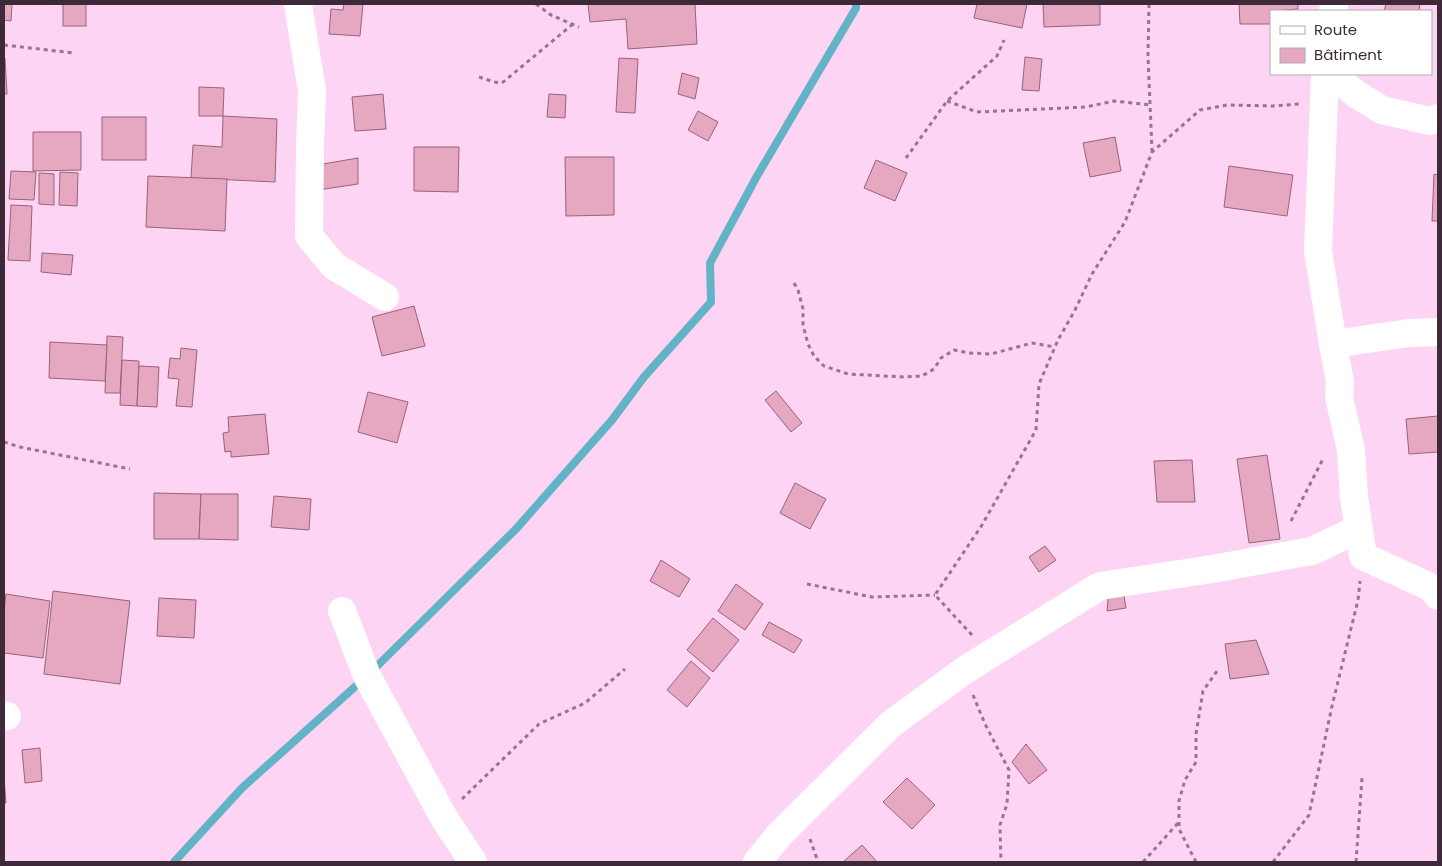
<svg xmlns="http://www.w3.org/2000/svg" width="1442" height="866" viewBox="0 0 1442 866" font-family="Poppins,sans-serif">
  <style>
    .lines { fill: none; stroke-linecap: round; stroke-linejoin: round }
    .stream { stroke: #63b3c6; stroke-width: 8 }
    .building { fill: #e6a8c0; stroke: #996278 }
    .path { stroke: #95778d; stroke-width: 3; stroke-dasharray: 4 4; stroke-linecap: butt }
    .minor { stroke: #fff; stroke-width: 28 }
  </style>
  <rect width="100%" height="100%" fill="#fed4f4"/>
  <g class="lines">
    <polyline class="stream" points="174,862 242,788 367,676 516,529 612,420 644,377 711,302 710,263 757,176 856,8 856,4"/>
  </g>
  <g class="building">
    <polygon points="4,4 12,4 11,21 4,20"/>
    <rect x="63" y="4" width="23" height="22"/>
    <polygon points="344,4 363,4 360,36 329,34 331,9 343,10"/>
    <polygon points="588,4 695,4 697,44 628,49 626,19 590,22"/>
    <polygon points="977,4 1027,4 1022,28 974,18"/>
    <polygon points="1043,4 1100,4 1100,25 1044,27"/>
    <polygon points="1239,4 1298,4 1298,9 1271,11 1271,24 1240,24"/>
    <polygon points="1386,4 1420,4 1419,11 1384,11"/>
    <polygon points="1025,57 1042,59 1039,91 1022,90"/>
    <polygon points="4,58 5,58 7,94 4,94"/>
    <polygon points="619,58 638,59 635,113 616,112"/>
    <polygon points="682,73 699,78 695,99 678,94"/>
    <polygon points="199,87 224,88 223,116 199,116"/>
    <polygon points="383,94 386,129 355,131 352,97"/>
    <polygon points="549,94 566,95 565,118 547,117"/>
    <polygon points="698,111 718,122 708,141 688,130"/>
    <polygon points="223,116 277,119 275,182 191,178 193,145 222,147"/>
    <rect x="102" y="117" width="44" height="43"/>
    <polygon points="33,132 81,132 81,170 33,171"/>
    <polygon points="1115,137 1121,171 1090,177 1083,143"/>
    <polygon points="414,147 459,147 458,192 414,191"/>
    <polygon points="565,157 614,157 614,215 566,216"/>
    <polygon points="358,158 358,184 318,190 317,165"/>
    <polygon points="876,160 907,173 895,201 864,188"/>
    <polygon points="1229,166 1293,175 1287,216 1224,207"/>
    <polygon points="11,171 36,172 34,200 9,199"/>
    <polygon points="60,172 78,173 77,206 59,205"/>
    <polygon points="39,173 54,174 54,205 39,204"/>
    <polygon points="1434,174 1438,175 1438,221 1432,221"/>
    <polygon points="148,176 227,179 225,231 146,227"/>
    <polygon points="11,205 32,206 30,261 8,260"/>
    <polygon points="42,253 73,255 71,275 41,272"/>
    <polygon points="414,306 425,346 382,356 372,317"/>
    <polygon points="107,336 123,337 120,393 105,393"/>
    <polygon points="50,342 107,345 105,381 49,378"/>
    <polygon points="181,348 197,350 192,407 176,406 179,379 168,378 170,358 180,359"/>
    <polygon points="122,360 139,361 137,406 120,405"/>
    <polygon points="139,366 159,367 157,407 137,406"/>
    <polygon points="776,391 802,423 791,432 765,400"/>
    <polygon points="368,392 408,402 397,443 358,432"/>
    <polygon points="265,414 269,454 231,457 231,451 225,452 223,433 229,432 228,417"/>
    <polygon points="1438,416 1438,452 1409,454 1406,419"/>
    <polygon points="1267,455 1280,539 1249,543 1237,459"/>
    <polygon points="1192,460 1195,502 1157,502 1154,461"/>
    <polygon points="795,483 826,499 810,529 780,513"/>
    <polygon points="154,493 201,494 199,539 154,539"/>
    <polygon points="201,494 238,494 238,540 199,539"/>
    <polygon points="274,496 311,499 309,530 271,527"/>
    <polygon points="1045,546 1056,560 1039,572 1029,557"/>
    <polygon points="661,560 690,579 679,597 650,581"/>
    <polygon points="736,584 763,604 745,630 718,611"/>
    <polygon points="1109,589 1123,590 1126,608 1107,611"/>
    <polygon points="53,591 130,601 120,684 44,674"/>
    <polygon points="6,594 50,601 43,658 4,653 4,611"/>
    <polygon points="159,598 196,600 194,638 157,636"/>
    <polygon points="713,618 739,640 713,672 687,650"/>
    <polygon points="769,622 802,640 794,653 762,635"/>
    <polygon points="1256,640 1269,674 1230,679 1225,644"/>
    <polygon points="691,661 710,678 687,707 667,690"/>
    <polygon points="1026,744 1047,770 1029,784 1012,762"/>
    <polygon points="40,748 42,781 25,783 22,750"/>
    <polygon points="4,777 6,803 4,803"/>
    <polygon points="907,778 935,805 912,829 883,802"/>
    <polygon points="862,845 877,862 843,862"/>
  </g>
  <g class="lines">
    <g class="path">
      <polyline points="536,4 551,15 579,27"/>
      <polyline points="1149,4 1148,56 1152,151"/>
      <polyline points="4,45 74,53"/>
      <polyline points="479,77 494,82 502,83 573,24"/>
      <polyline points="947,101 977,112 1086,107 1114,101 1151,105"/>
      <polyline points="906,158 947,101 997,56 1004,40"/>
      <polyline points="794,283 798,290 803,309 803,325 808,344 814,356 824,366 848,374 904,377 922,376 934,369 941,358 954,350 969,353 991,354 1032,343 1055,347"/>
      <polyline points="4,442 20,447 130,469"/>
      <polyline points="1291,521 1324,457"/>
      <polyline points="807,584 872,597 935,595"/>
      <polyline points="972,635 935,595 982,525 1036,430 1039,384 1058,340 1075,310 1092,274 1125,222 1152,152 1200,110 1227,105 1273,106 1299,104"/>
      <polyline points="973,695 985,724 1009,770 1007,804 1000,825 1001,862"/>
      <polyline points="462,799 539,724 585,703 625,669"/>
      <polyline points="810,839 818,862"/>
      <polyline points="1143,862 1179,822"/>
      <polyline points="1196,862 1179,829 1179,801 1185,780 1196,762 1196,734 1203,691 1217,671"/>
      <polyline points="1273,862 1309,815 1332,706 1358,600 1360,581"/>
      <polyline points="1356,862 1362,778"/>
    </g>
    <g class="minor">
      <polyline points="298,4 312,91 310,147 309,236 334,266 385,297"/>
      <polyline points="1333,11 1334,4"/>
      <polyline points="1325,74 1318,251 1333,344 1409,333 1438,332"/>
      <polyline points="1333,74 1356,94 1382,110 1430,121 1438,118"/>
      <polyline points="1333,344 1340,382 1339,397 1351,450 1354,497 1363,556 1432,588 1438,596"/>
      <polyline points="342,611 367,676 444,818 473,862"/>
      <polyline points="4,716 7,716"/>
      <polyline points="757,862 780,834 891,724 965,670 1100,586 1206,570 1312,551 1358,529"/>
    </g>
  </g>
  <rect width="1442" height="866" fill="none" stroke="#3d2938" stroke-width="10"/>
  <rect x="1270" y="10" width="162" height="65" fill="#ffffff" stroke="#b1a9af"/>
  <rect x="1280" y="26" width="25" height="8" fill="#ffffff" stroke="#b1a9af"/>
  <text x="1314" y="35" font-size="15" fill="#3d2938">Route</text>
  <rect x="1280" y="48" width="25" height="15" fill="#e6a8c0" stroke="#b1a9af"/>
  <text x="1314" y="60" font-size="15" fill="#3d2938">Bâtiment</text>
</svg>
